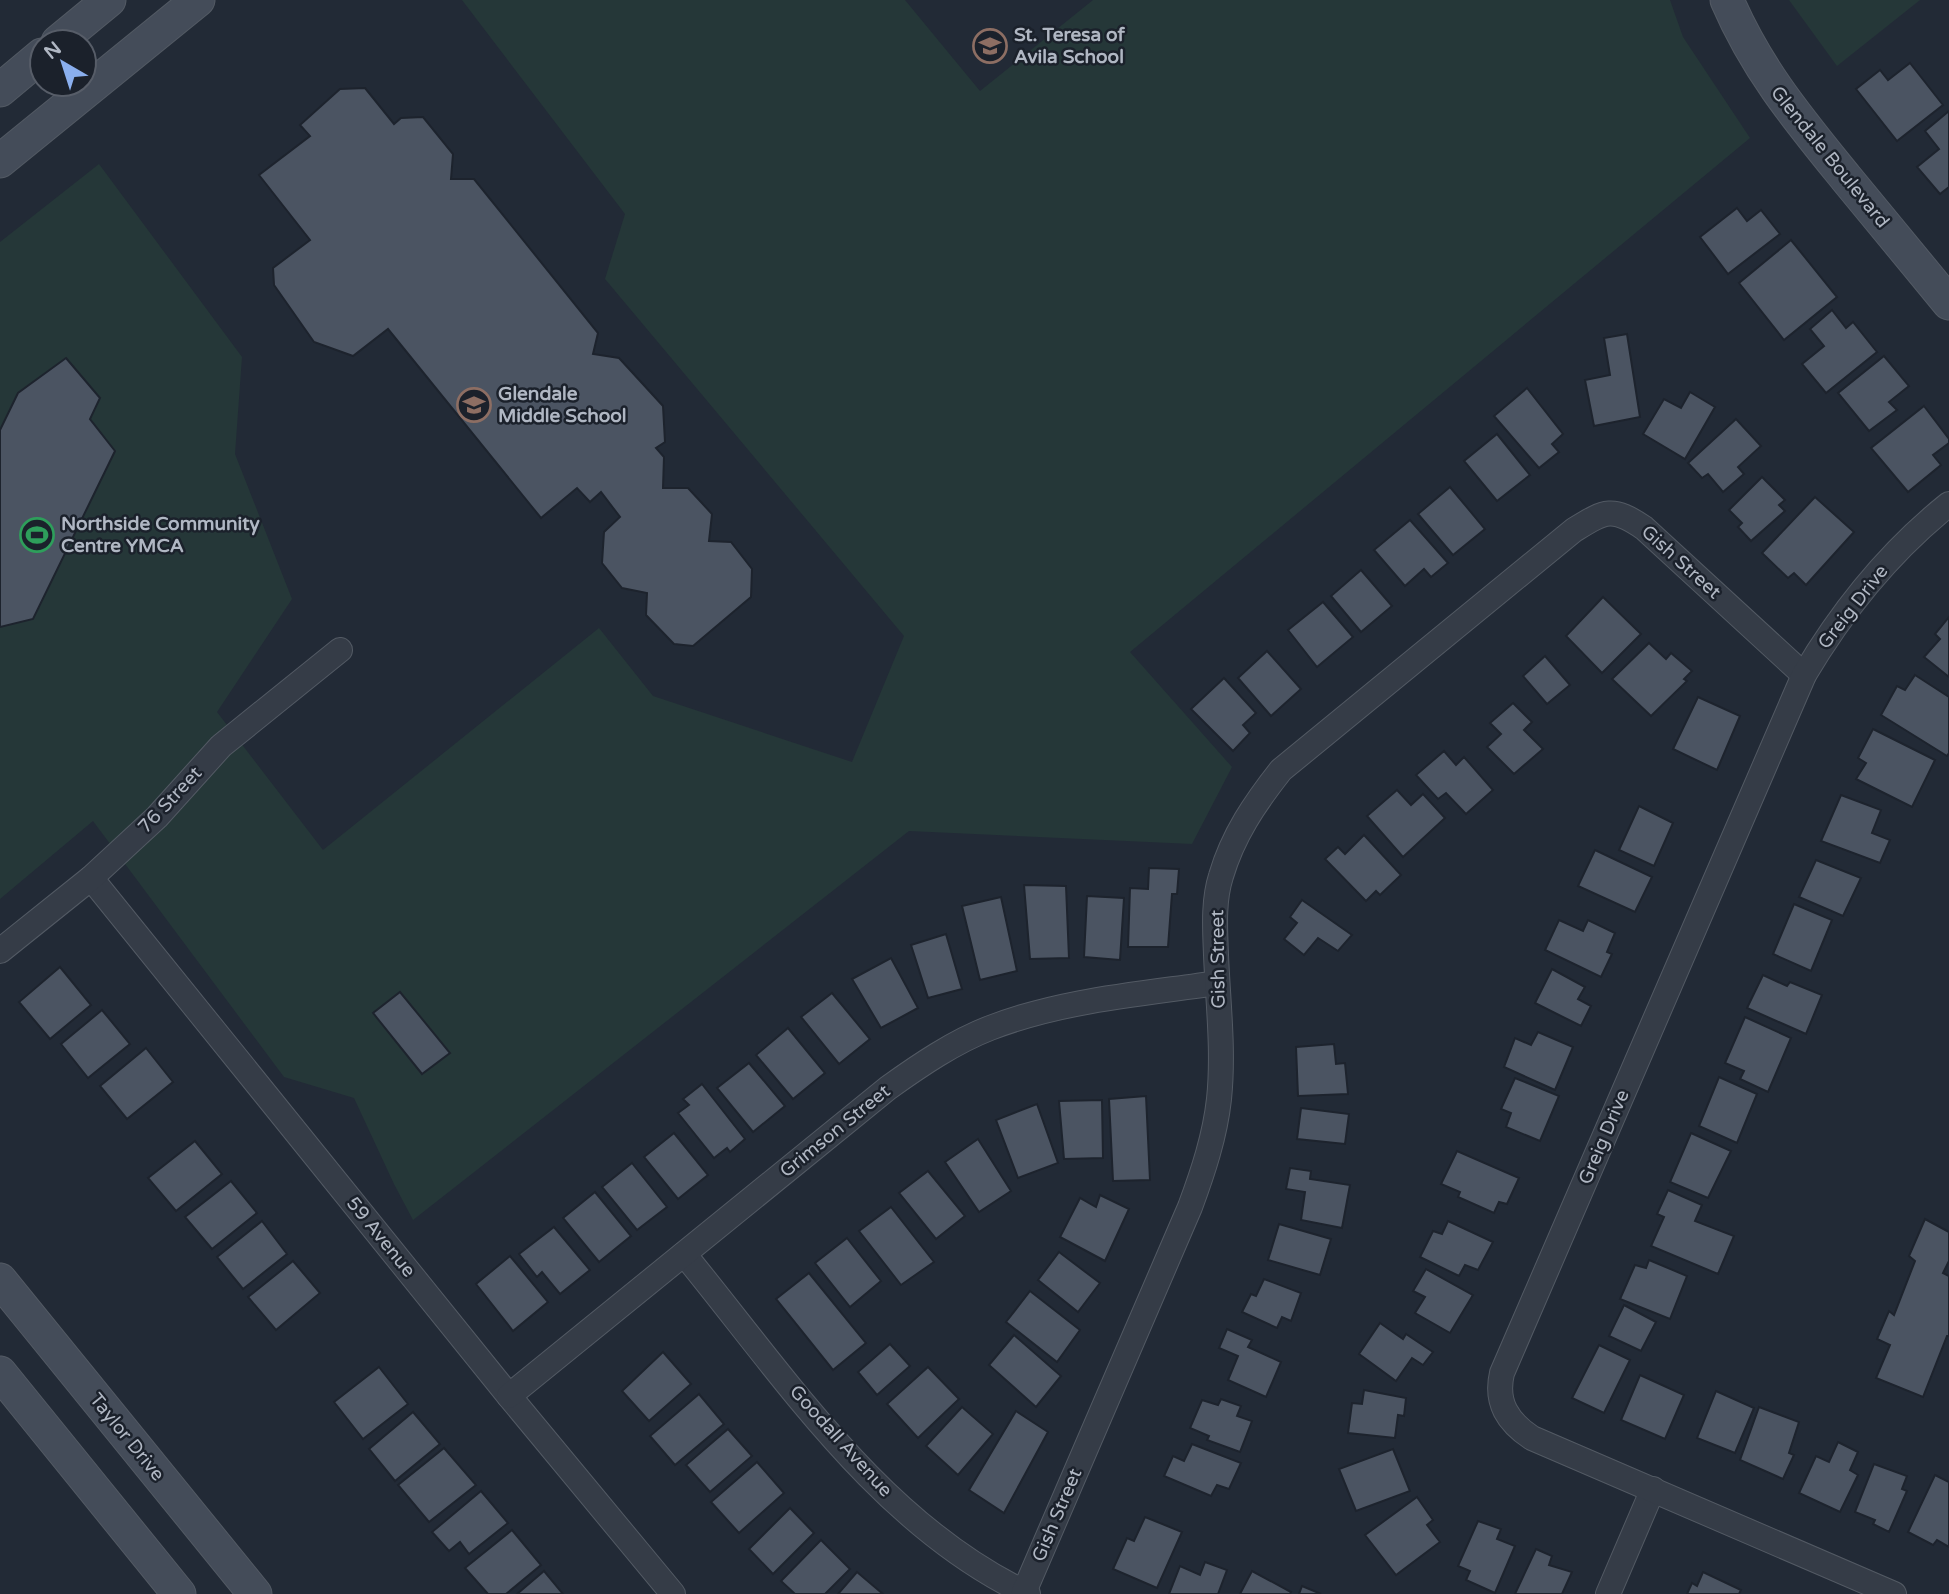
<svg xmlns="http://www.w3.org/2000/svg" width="1949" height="1594" viewBox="0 0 1949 1594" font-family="'Varela Round',sans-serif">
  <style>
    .green { fill: #253738 }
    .building { fill: #4b5462; stroke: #1d232d; stroke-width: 2 }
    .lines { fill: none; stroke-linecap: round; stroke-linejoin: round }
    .street-casing { stroke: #535a64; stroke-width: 26 }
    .secondary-casing { stroke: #535a64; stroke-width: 35 }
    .street { stroke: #353c47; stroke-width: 24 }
    .secondary { stroke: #444c59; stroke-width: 33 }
    .labels { text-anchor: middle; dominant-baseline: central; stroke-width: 5; stroke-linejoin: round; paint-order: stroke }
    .poi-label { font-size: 19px; font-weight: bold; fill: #b0b7c3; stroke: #1b212b; text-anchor: start }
    .street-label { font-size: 19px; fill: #b0b7c3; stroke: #1b212b }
  </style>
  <rect width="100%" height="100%" fill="#222a36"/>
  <g class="green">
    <polygon points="462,0 905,0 980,91 1093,0 1670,0 1683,37 1750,138 1130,652 1232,767 1192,844 909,831 413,1220 394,1184 354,1098 284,1077 93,821 0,899 0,242 99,164 242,357 235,454 292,599 217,712 323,850 599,628 653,696 852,762 904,636 605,279 625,214"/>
    <polygon points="1789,0 1920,0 1837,66"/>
  </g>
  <g class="building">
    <polygon points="1910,63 1943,105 1897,141 1856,89 1880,70 1888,80"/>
    <polygon points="365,88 394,124 401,118 423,117 453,154 451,179 474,179 598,333 593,354 619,358 663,406 665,442 656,448 664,457 663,488 688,488 712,514 709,541 731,542 752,569 751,597 693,646 674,644 646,615 647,593 622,588 602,563 604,532 620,517 601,492 590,502 577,488 541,518 388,329 353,356 314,342 274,285 273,268 310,240 259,175 310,136 300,125 340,89"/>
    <polygon points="1949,111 1949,187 1940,194 1917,167 1939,149 1925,131"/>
    <polygon points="1737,208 1747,221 1761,210 1780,234 1728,274 1700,237"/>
    <polygon points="1791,240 1837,297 1784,340 1739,283"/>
    <polygon points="1832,310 1846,328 1853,322 1877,352 1826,393 1802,364 1824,346 1810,329"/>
    <polygon points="1627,334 1640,417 1594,426 1585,380 1610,375 1604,338"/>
    <polygon points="1884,356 1909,386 1889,402 1897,410 1869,431 1838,393"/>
    <polygon points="66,358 100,398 90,419 115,451 33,619 0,627 0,430 18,393"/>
    <polygon points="1527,388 1563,434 1552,444 1559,452 1539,468 1494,416"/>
    <polygon points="1690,392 1715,407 1685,459 1643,434 1664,399 1681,408"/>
    <polygon points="1924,406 1949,439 1949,443 1933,455 1941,465 1908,492 1871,448"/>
    <polygon points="1736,419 1761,446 1738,467 1744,474 1723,492 1708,474 1702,478 1688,463"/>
    <polygon points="1497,434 1530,475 1497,501 1464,461"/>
    <polygon points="1762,477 1785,500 1779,505 1785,511 1751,541 1738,527 1742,523 1729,510"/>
    <polygon points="1450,487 1485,529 1453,555 1418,514"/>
    <polygon points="1815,497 1854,532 1806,585 1794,573 1788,578 1762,553"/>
    <polygon points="1410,520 1448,563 1431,577 1424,569 1405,586 1374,550"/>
    <polygon points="1361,570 1392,606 1361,632 1331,596"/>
    <polygon points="1603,597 1641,634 1602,673 1566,636"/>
    <polygon points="1323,602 1353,637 1317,667 1288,630"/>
    <polygon points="1949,617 1949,677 1924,657 1940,639 1935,634"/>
    <polygon points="1649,643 1666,659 1671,653 1692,671 1684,679 1687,681 1651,716 1612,679"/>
    <polygon points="1267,651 1301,689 1271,716 1238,678"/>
    <polygon points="1545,656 1570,685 1547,704 1523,676"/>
    <polygon points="1915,675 1949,697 1949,753 1947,756 1881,715 1897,686 1905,690"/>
    <polygon points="1224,678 1256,713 1243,725 1250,733 1233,751 1191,709"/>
    <polygon points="1698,697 1740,716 1717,770 1673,749"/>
    <polygon points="1513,703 1532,722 1524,730 1543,749 1514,774 1487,747 1501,734 1490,723"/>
    <polygon points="1873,729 1935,760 1912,807 1856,779 1866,763 1858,758"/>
    <polygon points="1444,751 1456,765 1464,757 1493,790 1466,814 1446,793 1438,799 1416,775"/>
    <polygon points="1397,790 1411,805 1423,794 1445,818 1403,857 1367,816"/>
    <polygon points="1841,795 1881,810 1872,833 1890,840 1880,863 1821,841"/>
    <polygon points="1639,806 1673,823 1654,866 1619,850"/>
    <polygon points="1364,835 1401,875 1380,895 1376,891 1366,901 1325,859 1338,847 1345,854"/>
    <polygon points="1595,850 1652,877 1635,912 1578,886"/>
    <polygon points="1816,860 1861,878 1843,916 1799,897"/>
    <polygon points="1149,868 1179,869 1177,894 1172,894 1168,947 1128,947 1130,888 1148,889"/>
    <polygon points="1024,885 1066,886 1069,958 1030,959"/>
    <polygon points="1087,896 1124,898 1120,960 1084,957"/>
    <polygon points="1001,897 1017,971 980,980 962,906"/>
    <polygon points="1302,900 1352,935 1338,951 1318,938 1304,955 1284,939 1297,923 1290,917"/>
    <polygon points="1794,904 1832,920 1811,971 1773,954"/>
    <polygon points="1559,920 1583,931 1588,920 1615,933 1607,952 1612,954 1601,977 1545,950"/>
    <polygon points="946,934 962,989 928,998 911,945"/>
    <polygon points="891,958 918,1008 881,1028 852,979"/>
    <polygon points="60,967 91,1005 50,1039 19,1002"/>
    <polygon points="1552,969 1585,987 1578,999 1591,1006 1581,1026 1535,1003"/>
    <polygon points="1763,975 1787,986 1790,982 1822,995 1806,1034 1747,1008"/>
    <polygon points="400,992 450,1053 422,1074 373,1013"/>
    <polygon points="832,993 870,1039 839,1064 801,1017"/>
    <polygon points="102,1010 130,1044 88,1078 61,1044"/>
    <polygon points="1745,1017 1791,1038 1768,1092 1740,1079 1744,1071 1725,1063"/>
    <polygon points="788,1028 825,1073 793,1099 756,1055"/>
    <polygon points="1538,1032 1573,1047 1555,1090 1504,1067 1515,1038 1531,1045"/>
    <polygon points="1334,1044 1336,1064 1345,1063 1348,1094 1298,1096 1296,1047"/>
    <polygon points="146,1048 173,1082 127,1119 100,1086"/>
    <polygon points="749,1063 785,1106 753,1132 717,1088"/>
    <polygon points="1719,1077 1757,1094 1737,1143 1699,1126"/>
    <polygon points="1515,1078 1559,1096 1540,1141 1506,1127 1511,1113 1501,1109"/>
    <polygon points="702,1084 745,1139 730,1152 727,1148 714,1158 678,1113 689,1105 683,1099"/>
    <polygon points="1146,1096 1150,1180 1113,1181 1109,1099"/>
    <polygon points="1102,1100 1103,1158 1064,1159 1059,1101"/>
    <polygon points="1037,1104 1058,1163 1018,1178 996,1120"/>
    <polygon points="1301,1108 1349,1114 1345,1144 1297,1139"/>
    <polygon points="674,1133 708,1175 678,1199 644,1157"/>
    <polygon points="1691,1133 1731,1151 1708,1198 1670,1182"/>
    <polygon points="978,1139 1011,1191 979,1212 945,1162"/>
    <polygon points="195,1141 222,1174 176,1211 148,1178"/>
    <polygon points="1457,1151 1519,1178 1507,1204 1499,1202 1494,1213 1458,1197 1460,1192 1441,1184"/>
    <polygon points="632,1163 667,1207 637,1230 602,1187"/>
    <polygon points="1290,1168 1311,1171 1310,1179 1350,1185 1342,1228 1301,1220 1305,1192 1286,1189"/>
    <polygon points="928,1171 965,1216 936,1239 899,1193"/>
    <polygon points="231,1181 257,1213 212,1249 185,1217"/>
    <polygon points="1668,1190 1702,1205 1695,1221 1734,1236 1718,1274 1651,1246 1664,1217 1657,1214"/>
    <polygon points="595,1192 631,1236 599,1262 563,1218"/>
    <polygon points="1100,1195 1129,1209 1105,1261 1060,1237 1080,1198 1096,1207"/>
    <polygon points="891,1207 934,1262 901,1285 859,1231"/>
    <polygon points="1925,1219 1949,1232 1949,1261 1943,1273 1949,1276 1949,1336 1947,1336 1923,1397 1876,1378 1890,1345 1877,1339 1889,1311 1894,1315 1915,1261 1909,1256"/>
    <polygon points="262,1221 287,1254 243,1289 217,1257"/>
    <polygon points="1448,1221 1493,1242 1478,1270 1465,1265 1459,1276 1420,1257 1433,1231 1442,1234"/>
    <polygon points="1279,1224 1331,1239 1320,1275 1268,1260"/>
    <polygon points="554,1227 590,1270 560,1294 542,1272 537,1277 519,1254"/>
    <polygon points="847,1238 881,1281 850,1307 815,1263"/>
    <polygon points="1059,1252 1100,1283 1078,1312 1038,1280"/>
    <polygon points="510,1256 548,1302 513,1331 476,1284"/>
    <polygon points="1649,1260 1687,1276 1670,1319 1620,1299 1635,1265 1646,1268"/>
    <polygon points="293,1261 320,1293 276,1330 248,1297"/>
    <polygon points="1426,1269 1473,1295 1450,1333 1415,1313 1425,1297 1413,1291"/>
    <polygon points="809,1273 866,1343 833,1370 776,1299"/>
    <polygon points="1264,1279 1301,1293 1291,1321 1282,1317 1277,1328 1242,1312 1251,1294 1256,1296"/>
    <polygon points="1030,1291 1080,1330 1057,1362 1006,1322"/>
    <polygon points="1624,1305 1656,1322 1641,1351 1609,1336"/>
    <polygon points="1380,1323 1403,1339 1406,1334 1433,1352 1423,1365 1412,1358 1396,1381 1359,1354"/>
    <polygon points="1227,1329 1252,1340 1248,1347 1281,1362 1266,1397 1228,1380 1238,1356 1219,1348"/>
    <polygon points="1014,1335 1061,1376 1036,1407 989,1365"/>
    <polygon points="890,1344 910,1366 877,1395 858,1372"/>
    <polygon points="1599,1345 1630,1360 1604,1413 1572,1398"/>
    <polygon points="663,1352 691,1384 649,1421 622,1391"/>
    <polygon points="379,1367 408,1404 363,1439 334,1402"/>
    <polygon points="928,1367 959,1399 918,1438 887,1404"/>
    <polygon points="1640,1375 1684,1395 1665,1439 1621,1420"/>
    <polygon points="1364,1390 1406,1398 1404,1416 1398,1415 1395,1438 1348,1433 1352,1403 1362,1404"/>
    <polygon points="1716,1391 1754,1408 1735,1453 1697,1438"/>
    <polygon points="699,1394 724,1424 675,1465 650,1436"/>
    <polygon points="1221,1399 1241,1406 1237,1416 1252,1421 1240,1452 1207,1440 1209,1436 1190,1428 1202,1400 1218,1405"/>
    <polygon points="962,1407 993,1434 958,1475 926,1446"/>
    <polygon points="1759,1407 1799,1422 1789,1453 1794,1455 1783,1479 1740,1460"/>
    <polygon points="1016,1411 1048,1432 1004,1513 969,1490"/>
    <polygon points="413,1412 440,1444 395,1481 369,1449"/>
    <polygon points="728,1429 752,1456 710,1492 686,1465"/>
    <polygon points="1838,1442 1858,1452 1850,1470 1858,1475 1840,1512 1799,1493 1816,1456 1829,1462"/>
    <polygon points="1192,1444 1241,1463 1229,1489 1217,1485 1211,1496 1164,1476 1173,1456 1184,1461"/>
    <polygon points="444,1448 476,1485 429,1522 398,1485"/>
    <polygon points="1393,1449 1410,1491 1356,1511 1339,1469"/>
    <polygon points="757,1462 784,1493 739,1533 711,1502"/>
    <polygon points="1874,1464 1907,1476 1902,1489 1907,1491 1889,1532 1873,1524 1875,1520 1855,1512"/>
    <polygon points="1935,1475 1949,1482 1949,1547 1937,1540 1933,1545 1908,1532"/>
    <polygon points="481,1491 508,1523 469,1554 460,1542 449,1551 432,1532"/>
    <polygon points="1417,1497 1433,1520 1427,1525 1440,1542 1396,1575 1365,1535"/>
    <polygon points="790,1508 814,1533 773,1574 749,1549"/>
    <polygon points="1145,1517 1182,1532 1157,1588 1113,1569 1127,1538 1134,1541"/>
    <polygon points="1478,1521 1501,1529 1497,1539 1515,1546 1495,1593 1466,1580 1470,1571 1458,1566"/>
    <polygon points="512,1530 541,1565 506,1594 488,1594 465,1568"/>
    <polygon points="821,1540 850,1569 825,1594 795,1594 781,1581"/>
    <polygon points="1536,1549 1552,1556 1549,1565 1572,1572 1562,1594 1515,1594"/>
    <polygon points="1205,1562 1227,1570 1218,1594 1169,1594 1180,1566 1200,1575"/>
    <polygon points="544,1571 563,1594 517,1594"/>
    <polygon points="1252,1571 1291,1592 1290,1594 1240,1594"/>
    <polygon points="857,1572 883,1594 838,1594"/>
    <polygon points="1703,1572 1741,1590 1739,1594 1687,1594 1692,1583 1697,1586"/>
    <polygon points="1302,1586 1321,1594 1299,1594"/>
  </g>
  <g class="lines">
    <g class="street-casing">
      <g id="street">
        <polyline points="91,878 509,1396 673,1594"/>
        <polyline points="0,951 91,878 157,817 221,746 340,650"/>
        <path d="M684,1254C784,1376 881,1525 1028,1594"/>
        <path d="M509,1396L888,1088C920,1065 954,1042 990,1028C1062,1000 1142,994 1217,983"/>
        <path d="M1024,1592L1190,1207C1203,1172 1215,1136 1219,1099C1224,1051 1218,1003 1216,955C1215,929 1213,901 1221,876C1233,835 1255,803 1281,770L1574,530C1605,511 1612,506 1644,528L1804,675"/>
        <polyline points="1608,1594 1653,1489"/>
        <path d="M1894,1594L1532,1438C1508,1422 1495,1403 1502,1373L1804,675C1843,609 1889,552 1949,504"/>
      </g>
    </g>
    <g class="secondary-casing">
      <g id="secondary">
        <path d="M1727,0C1757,70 1799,120 1846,178C1881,220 1915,262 1949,303"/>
        <polyline points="58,42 109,0"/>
        <polyline points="0,90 42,55"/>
        <polyline points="0,161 198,0"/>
        <polyline points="0,1280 255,1594"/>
        <polyline points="0,1373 179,1594"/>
      </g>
    </g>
    <use href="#street" class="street"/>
    <use href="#secondary" class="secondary"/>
  </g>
  <defs>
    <g id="school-ring" transform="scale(1.75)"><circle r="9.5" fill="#1b212b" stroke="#8d6e63" stroke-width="1.5"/><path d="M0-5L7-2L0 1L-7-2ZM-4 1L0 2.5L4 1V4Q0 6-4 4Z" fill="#8d6e63"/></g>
    <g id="stadium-ring" transform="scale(1.75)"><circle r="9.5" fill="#1b212b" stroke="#2e9e5b" stroke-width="1.5"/><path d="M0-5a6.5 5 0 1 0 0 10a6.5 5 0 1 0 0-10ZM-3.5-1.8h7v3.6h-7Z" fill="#2e9e5b"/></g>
  </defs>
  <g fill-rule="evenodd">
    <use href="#school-ring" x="990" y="46"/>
    <use href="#school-ring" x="474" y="405"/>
    <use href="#stadium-ring" x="37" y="535"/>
  </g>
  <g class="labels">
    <g class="poi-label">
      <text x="1014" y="35">St. Teresa of<tspan x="1014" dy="22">Avila School</tspan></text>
      <text x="498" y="394">Glendale<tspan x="498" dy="22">Middle School</tspan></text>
      <text x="61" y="524">Northside Community<tspan x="61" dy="22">Centre YMCA</tspan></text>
    </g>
    <g class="street-label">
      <text transform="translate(1830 157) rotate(51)">Glendale Boulevard</text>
      <text transform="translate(1681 562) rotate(42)">Gish Street</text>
      <text transform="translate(1853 607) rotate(-52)">Greig Drive</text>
      <text transform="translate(170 800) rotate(-47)">76 Street</text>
      <text transform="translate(1218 959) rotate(-91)">Gish Street</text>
      <text transform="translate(835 1131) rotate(-39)">Grimson Street</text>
      <text transform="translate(1604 1137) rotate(-67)">Greig Drive</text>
      <text transform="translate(381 1237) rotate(51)">59 Avenue</text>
      <text transform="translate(127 1437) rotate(51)">Taylor Drive</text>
      <text transform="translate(841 1441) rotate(48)">Goodall Avenue</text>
      <text transform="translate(1057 1515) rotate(-67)">Gish Street</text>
    </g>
  </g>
  <g transform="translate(63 63) rotate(321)"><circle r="33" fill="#1b212b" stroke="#575d68" stroke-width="2"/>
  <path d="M0-5L12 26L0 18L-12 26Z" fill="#8aafee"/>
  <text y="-10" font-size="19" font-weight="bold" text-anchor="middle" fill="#b0b7c3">N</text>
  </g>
</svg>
